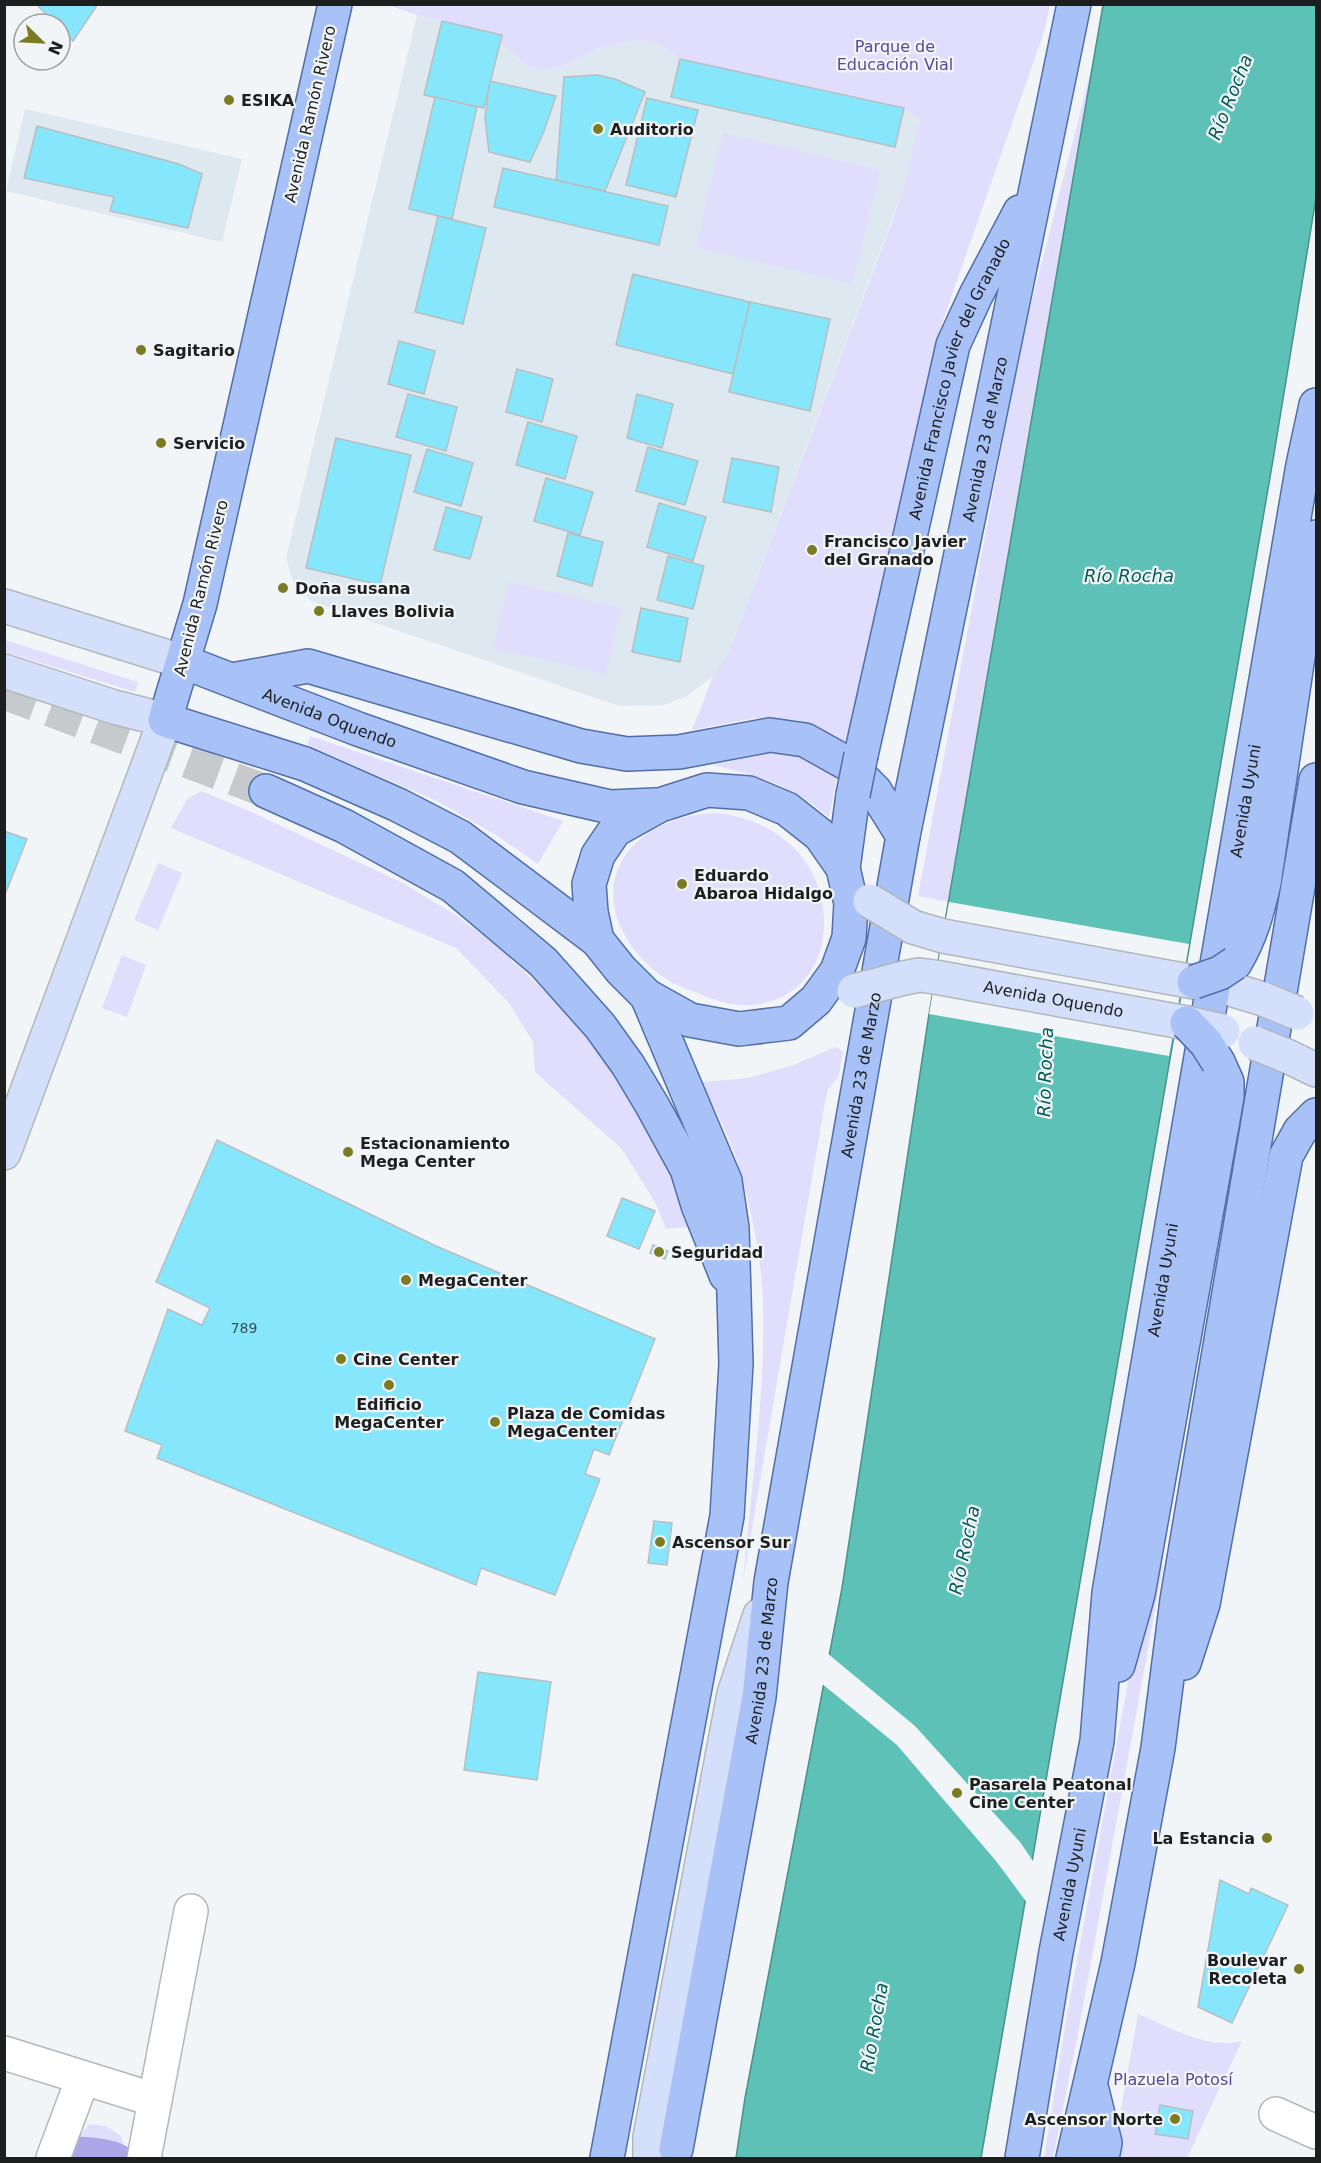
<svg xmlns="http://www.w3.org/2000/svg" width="1321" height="2163" viewBox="0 0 1321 2163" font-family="'DejaVu Sans',sans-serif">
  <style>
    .built { fill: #dee8f0 }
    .green { fill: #e1defd }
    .forest { fill: #ada5e8 }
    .water { fill: #5dc1b8; stroke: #4a908a; stroke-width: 1.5 }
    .pier { fill: #f2f5f8 }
    .building { fill: #86e6fb; stroke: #b9bebf; stroke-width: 1.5 }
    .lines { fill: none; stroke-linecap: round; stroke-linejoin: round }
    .primary-tunnel { stroke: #c7cacd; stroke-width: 33; stroke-dasharray: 33 16; stroke-linecap: butt }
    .street-casing { stroke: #b4b7b9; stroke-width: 36 }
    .secondary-casing { stroke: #b4b7b9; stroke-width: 36 }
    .primary-casing { stroke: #526ea8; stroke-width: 36 }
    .street { stroke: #fff; stroke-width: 33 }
    .secondary { stroke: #d4e0fb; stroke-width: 33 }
    .primary { stroke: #a8c1f7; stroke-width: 33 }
    .secondary-bridge-casing { stroke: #b4b7b9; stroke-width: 36; stroke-linecap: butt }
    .primary-bridge-casing { stroke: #526ea8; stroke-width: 36; stroke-linecap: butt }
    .secondary-bridge { stroke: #d4e0fb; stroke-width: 33 }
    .primary-bridge { stroke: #a8c1f7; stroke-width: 33 }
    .poi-dot { fill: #7a7b23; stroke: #f2f5f8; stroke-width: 2 }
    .labels { text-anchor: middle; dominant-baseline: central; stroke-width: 4.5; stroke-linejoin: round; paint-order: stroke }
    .number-label { font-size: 14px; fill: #375156 }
    .park-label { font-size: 16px; fill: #584898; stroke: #f2f5f8 }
    .poi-label { font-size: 16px; font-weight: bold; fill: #1d1f1f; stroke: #f2f5f8; text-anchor: start }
    .street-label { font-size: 16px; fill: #1d1f1f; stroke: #f2f5f8 }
    .water-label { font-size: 18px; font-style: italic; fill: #015d57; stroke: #f2f5f8 }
  </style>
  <rect width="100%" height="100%" fill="#f2f5f8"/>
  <g class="built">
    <polygon points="417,15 502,35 518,58 529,67 546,70 561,66 603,46 637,40 661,44 680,59 904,108 920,121 903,190 728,654 713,676 687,696 664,705 621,706 601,700 311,601 294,584 286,558"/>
    <polygon points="25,109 242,159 222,242 6,191"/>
  </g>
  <g class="green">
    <polygon points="388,5 1050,5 1044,32 940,329 845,743 798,720 755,718 692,730 713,676 728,654 890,227 903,190 920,120 903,108 680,59 661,44 638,40 603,46 561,66 546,70 529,67 500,42 501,35 417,15"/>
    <polygon points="1095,54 949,902 918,896 1021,344"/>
    <polygon points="723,133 880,170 852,284 696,247"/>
    <polygon points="509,582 621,608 606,674 493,648"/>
    <polygon points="5,640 138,682 135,692 5,652"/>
    <polygon points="310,736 563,821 538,864 496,835 435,800 307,745"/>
    <path d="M781,751L810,760L837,776L829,817C789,784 761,776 712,765Z"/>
    <polygon points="201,791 247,810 403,883 457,916 498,947 573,1018 595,1046 645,1115 674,1172 688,1227 666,1229 656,1204 622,1149 535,1072 533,1042 509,1003 456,948 171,828 187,799"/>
    <path d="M716,813C746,816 772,827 794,848C844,898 833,998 752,1005C733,1007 713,1000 695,992C681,987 666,981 655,971C575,902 618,817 716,813Z"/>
    <polygon points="158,863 182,873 158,930 134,920"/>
    <polygon points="122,955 146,965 127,1017 102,1008"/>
    <path d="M835,1047L843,1051L839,1076L828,1089L824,1108L743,1581C751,1488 766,1393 763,1300C761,1256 752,1212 740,1170C732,1141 715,1110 702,1082L748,1078L794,1065Z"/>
    <polygon points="1150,1562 1163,1566 1078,2034 1053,2158 1044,2158 1066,2020"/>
    <path d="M1138,2014C1170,2027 1207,2050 1242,2041L1187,2158H1112Z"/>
    <polygon points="89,2124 106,2126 121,2136 127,2158 71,2158 79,2137"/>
  </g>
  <path class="forest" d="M71,2136C93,2138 126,2137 139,2158H62Z"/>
  <polygon class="water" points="1103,5 1316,5 1316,198 1273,460 981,2158 736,2158 745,2098 842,1588 929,1014"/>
  <g class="pier">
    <polygon points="949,902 1189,944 1169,1056 929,1014"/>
    <polygon points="827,1653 915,1726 1020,1842 1035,1864 1028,1904 996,1861 897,1745 821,1683"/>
  </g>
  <g class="building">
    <polygon points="36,4 98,4 73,41 60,28 60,24 56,24"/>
    <polygon points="442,21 502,35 484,108 424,95"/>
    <polygon points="680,59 904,108 895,147 671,97"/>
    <polygon points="597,75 615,79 645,92 605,191 556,180 564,77"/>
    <polygon points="490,81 556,96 544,131 530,162 489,152 485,118"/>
    <polygon points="435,97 477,107 452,219 409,209"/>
    <polygon points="647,98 698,110 676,197 626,185"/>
    <polygon points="37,126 179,164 202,174 188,228 110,211 114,197 24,178"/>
    <polygon points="503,168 668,206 659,245 494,207"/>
    <polygon points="438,216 486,228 463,324 415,312"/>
    <polygon points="633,274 750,302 733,374 616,345"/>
    <polygon points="750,302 830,319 810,411 729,392"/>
    <polygon points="399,341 435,351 424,394 388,384"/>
    <polygon points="517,369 553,379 542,422 506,412"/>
    <polygon points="408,394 457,407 446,451 396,437"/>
    <polygon points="637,394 673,404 662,448 627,438"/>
    <polygon points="528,422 577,436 565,479 516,465"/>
    <polygon points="336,438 411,455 380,585 306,568"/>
    <polygon points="648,447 698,461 685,505 636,491"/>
    <polygon points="427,449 473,463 461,506 414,492"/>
    <polygon points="732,458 779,467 771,512 723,502"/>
    <polygon points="546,478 593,492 580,535 534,521"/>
    <polygon points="659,503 706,517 693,561 647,547"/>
    <polygon points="446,507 482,517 470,559 434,550"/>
    <polygon points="568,533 603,542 592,586 557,576"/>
    <polygon points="668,556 704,566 693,609 657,600"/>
    <polygon points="641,608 688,618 680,662 632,652"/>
    <polygon points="4,831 27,839 4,897"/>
    <polygon points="217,1140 436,1246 655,1339 609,1455 594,1449 585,1474 600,1479 555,1595 481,1568 476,1585 157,1458 162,1445 125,1431 168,1309 202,1325 210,1308 156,1282"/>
    <polygon points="622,1198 655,1211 639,1249 607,1236"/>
    <polygon points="653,1245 668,1251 665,1259 650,1253"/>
    <polygon points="654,1521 672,1523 667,1565 648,1563"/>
    <polygon points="478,1672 551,1682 537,1780 464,1770"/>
    <polygon points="1220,1880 1249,1894 1251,1888 1288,1905 1232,2023 1198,2007"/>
    <polygon points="1160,2105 1193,2111 1188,2139 1155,2134"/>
  </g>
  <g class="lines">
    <polyline class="primary-tunnel" points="4,693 266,791"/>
    <g class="street-casing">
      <g id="street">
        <polyline points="4,2053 155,2100"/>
        <polyline points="1276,2114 1316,2132"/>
        <polyline points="53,2158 83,2078"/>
        <polyline points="144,2158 191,1911"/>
      </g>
    </g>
    <g class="secondary-casing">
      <g id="secondary">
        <polyline points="4,606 184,662"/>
        <polyline points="4,671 114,707 165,720 4,1153"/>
        <polyline points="913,927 943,936 1194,982"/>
        <path id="s1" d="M904,978L919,975L935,977L1187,1023"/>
        <polyline points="1230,989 1263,999"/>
        <polyline points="1289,1057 1316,1070"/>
        <polyline points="650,2158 650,2137 734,1694 760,1615"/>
      </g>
    </g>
    <g class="primary-casing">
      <g id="primary">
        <polyline points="335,4 200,604 165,720 305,764 398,805 460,837 597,940"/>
        <path id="s2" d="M184,662L358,729L523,787L610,807L655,805"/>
        <polyline points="232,680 308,666 581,746 627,754 679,752 770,735 805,740 848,764 875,791 903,836"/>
        <path id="s3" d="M861,755L953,345L976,295L1020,212"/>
        <polygon points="707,790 749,793 787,809 820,835 843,868 851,903 849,938 837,971 816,1000 789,1023 739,1029 690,1020 647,996 621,970 597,940 591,912 589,884 598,855 615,830 660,805"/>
        <polyline points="266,791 344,826 453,886 543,962 600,1026 628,1065 652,1105 687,1169 698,1205 726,1275"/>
        <polyline points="843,868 853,795"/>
        <path d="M1235,963C1251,936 1257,913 1264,883L1316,537"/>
        <polyline points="1184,1663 1203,1604 1286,1156 1300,1131 1316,1115"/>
        <polyline points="1118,1665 1138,1594 1227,1097 1227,1082 1218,1062"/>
        <polyline points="1092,2090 1105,2143 1102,2158"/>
        <path id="s4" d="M676,2149L759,1697L771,1582L903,836L1074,4"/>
        <polyline points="607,2158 727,1516 736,1364 732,1228 725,1181 647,996"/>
        <path id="s5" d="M1022,2158L1056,1952L1097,1741L1109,1593L1125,1498L1303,465L1316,405"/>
        <polyline points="1073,2158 1118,1963 1158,1748 1177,1600 1316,780"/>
      </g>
    </g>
    <use href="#street" class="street"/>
    <use href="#secondary" class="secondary"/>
    <use href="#primary" class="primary"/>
    <g class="secondary-bridge-casing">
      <g id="secondary-bridge">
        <polyline points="870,901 913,927"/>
        <polyline points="854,991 904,978"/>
        <polyline points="1263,999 1297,1013"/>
        <polyline points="1187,1023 1223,1031"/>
        <polyline points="1255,1043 1289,1057"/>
      </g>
    </g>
    <g class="primary-bridge-casing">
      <g id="primary-bridge">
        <polyline points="853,795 861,755"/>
        <polyline points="1194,982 1220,973 1235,963"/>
        <polyline points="1187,1023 1206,1043 1218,1062"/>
      </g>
    </g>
    <use href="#secondary-bridge" class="secondary-bridge"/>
    <use href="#primary-bridge" class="primary-bridge"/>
  </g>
  <g class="poi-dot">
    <circle cx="229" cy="100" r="6"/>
    <circle cx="598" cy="129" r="6"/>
    <circle cx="141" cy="350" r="6"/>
    <circle cx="161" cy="443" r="6"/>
    <circle cx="812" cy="550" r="6"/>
    <circle cx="283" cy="588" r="6"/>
    <circle cx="319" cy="611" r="6"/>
    <circle cx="682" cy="884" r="6"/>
    <circle cx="348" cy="1152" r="6"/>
    <circle cx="659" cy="1252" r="6"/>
    <circle cx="406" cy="1280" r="6"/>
    <circle cx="341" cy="1359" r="6"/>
    <circle cx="389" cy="1385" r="6"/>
    <circle cx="495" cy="1422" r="6"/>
    <circle cx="660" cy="1542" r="6"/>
    <circle cx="957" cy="1793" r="6"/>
    <circle cx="1267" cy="1838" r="6"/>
    <circle cx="1299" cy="1969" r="6"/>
    <circle cx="1175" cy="2119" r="6"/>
  </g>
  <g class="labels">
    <g class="number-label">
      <text x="244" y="1328">789</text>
    </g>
    <g class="park-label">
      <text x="895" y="46">Parque de<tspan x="895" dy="18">Educación Vial</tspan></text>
      <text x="1173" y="2079">Plazuela Potosí</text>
    </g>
    <g class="poi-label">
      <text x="241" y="100">ESIKA</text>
      <text x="610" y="129">Auditorio</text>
      <text x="153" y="350">Sagitario</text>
      <text x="173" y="443">Servicio</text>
      <text x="824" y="541">Francisco Javier<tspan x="824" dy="18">del Granado</tspan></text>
      <text x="295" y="588">Doña susana</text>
      <text x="331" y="611">Llaves Bolivia</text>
      <text x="694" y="875">Eduardo<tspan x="694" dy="18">Abaroa Hidalgo</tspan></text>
      <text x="360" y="1143">Estacionamiento<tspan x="360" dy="18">Mega Center</tspan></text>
      <text x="671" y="1252">Seguridad</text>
      <text x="418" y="1280">MegaCenter</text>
      <text x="353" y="1359">Cine Center</text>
      <text x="389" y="1404" text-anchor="middle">Edificio<tspan x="389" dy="18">MegaCenter</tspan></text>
      <text x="507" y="1413">Plaza de Comidas<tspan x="507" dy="18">MegaCenter</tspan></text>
      <text x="672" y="1542">Ascensor Sur</text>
      <text x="969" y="1784">Pasarela Peatonal<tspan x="969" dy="18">Cine Center</tspan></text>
      <text x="1255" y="1838" text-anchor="end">La Estancia</text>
      <text x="1287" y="1960" text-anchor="end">Boulevar<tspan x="1287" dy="18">Recoleta</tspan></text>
      <text x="1163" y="2119" text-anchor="end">Ascensor Norte</text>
    </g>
    <g class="street-label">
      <text transform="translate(310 114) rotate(-77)">Avenida Ramón Rivero</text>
      <text stroke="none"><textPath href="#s3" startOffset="390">Avenida Francisco Javier del Granado</textPath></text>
      <text stroke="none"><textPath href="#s4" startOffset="1738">Avenida 23 de Marzo</textPath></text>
      <text transform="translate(201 588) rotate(-76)">Avenida Ramón Rivero</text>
      <text stroke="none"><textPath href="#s2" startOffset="156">Avenida Oquendo</textPath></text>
      <text stroke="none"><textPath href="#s5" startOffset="1376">Avenida Uyuni</textPath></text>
      <text stroke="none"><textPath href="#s1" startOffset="152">Avenida Oquendo</textPath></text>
      <text stroke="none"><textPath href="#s4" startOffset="1090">Avenida 23 de Marzo</textPath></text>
      <text stroke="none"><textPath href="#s5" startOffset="890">Avenida Uyuni</textPath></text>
      <text stroke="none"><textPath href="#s4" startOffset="496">Avenida 23 de Marzo</textPath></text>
      <text stroke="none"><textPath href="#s5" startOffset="278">Avenida Uyuni</textPath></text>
    </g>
    <g class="water-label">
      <text transform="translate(1230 97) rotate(-68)">Río Rocha</text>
      <text x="1129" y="575">Río Rocha</text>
      <text transform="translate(1045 1072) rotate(-88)">Río Rocha</text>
      <text transform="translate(964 1550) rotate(-78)">Río Rocha</text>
      <text transform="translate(874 2027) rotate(-80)">Río Rocha</text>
    </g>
  </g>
  <rect width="1321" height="2163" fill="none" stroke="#1d1f1f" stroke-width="12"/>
  <g transform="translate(42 42) rotate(114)"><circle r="28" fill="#f2f5f8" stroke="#9d9fa1" stroke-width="1.5"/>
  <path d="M0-4.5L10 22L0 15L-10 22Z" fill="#7a7b23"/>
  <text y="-9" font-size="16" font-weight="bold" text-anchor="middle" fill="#1d1f1f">N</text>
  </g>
</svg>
